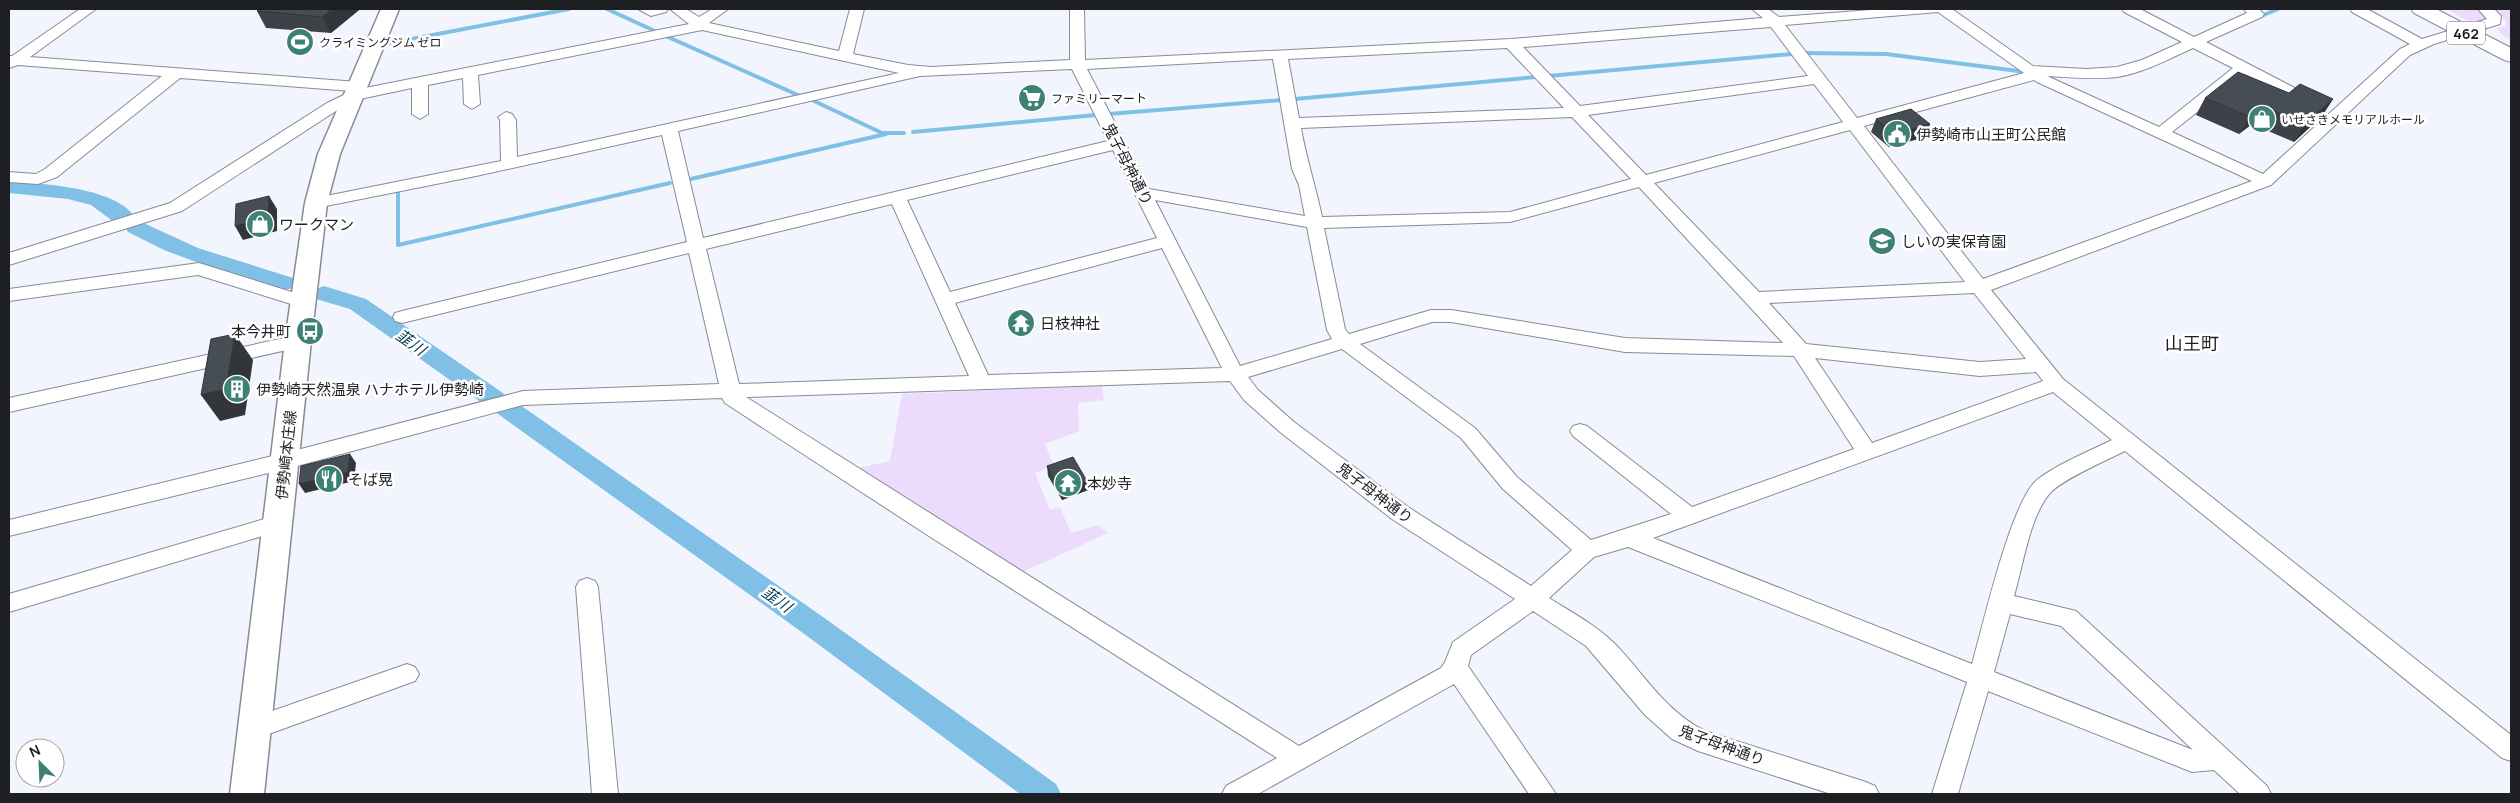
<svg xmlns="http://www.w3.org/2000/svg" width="2520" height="803" viewBox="0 0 2520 803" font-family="Manrope,'Noto Sans JP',sans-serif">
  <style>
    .green { fill: #ecdbfd }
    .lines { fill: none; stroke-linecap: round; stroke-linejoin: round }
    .stream { stroke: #81c0e6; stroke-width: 4 }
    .river { fill: #81c0e6; fill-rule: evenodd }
    .minor-casing { stroke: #888b95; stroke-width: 2 }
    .major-casing { stroke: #888b95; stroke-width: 3 }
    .highway-casing { stroke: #888b95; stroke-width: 2 }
    .minor { fill: #fff; fill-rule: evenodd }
    .major { fill: #fff; fill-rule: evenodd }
    .highway { fill: #fff; fill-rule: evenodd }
    .wall { fill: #3d4248 }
    .shaded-wall { fill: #32363b }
    .building { fill: #474d54; stroke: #32363b }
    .labels { text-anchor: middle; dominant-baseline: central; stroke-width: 5; stroke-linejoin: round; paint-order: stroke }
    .far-poi-label { font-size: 12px; fill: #1d1f22; stroke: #fff; text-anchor: start }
    .shield { fill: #fff; stroke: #616264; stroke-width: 1 }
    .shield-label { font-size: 14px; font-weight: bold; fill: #1d1f22 }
    .poi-label { font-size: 15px; fill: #1d1f22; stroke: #fff; text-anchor: start }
    .street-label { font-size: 15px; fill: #1d1f22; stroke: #fff }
    .water-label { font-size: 16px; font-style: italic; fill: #063d56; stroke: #fff }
    .quarter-label { font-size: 18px; fill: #1d1f22; stroke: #fff }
  </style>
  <rect width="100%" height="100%" fill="#f2f5fd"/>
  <g class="green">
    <path d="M2447,9H2478L2489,18C2477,30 2458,15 2447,9Z"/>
    <polygon points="2490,9 2511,9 2511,40 2502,35 2497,28 2505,26 2507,22"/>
    <polygon points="1102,386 1104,400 1078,403 1079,431 1045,444 1054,466 1035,473 1050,510 1060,507 1071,533 1098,525 1108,533 1016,575 849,470 890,461 902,394"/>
  </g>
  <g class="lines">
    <g class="stream">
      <polyline points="607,9 657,32"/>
      <polyline points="2259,17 2278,9"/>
      <polyline points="668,37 800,96"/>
      <polyline points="385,44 569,9"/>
      <polyline points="1802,53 1886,54 2026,72"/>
      <polyline points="1548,76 1792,54"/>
      <polyline points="1295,99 1536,77"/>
      <polyline points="814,101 882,133 904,133"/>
      <polyline points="1109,114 1282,100"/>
      <polyline points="913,132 1096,115"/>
      <polyline points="691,179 886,134"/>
      <polyline points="395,191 398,190 398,245 670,183"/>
    </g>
    <g class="river">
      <path d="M9,181C43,184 119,187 137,220L198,248L293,278L296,283L293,288L285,290L220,271L164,250L128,232L125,227L118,225L91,205L68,199L9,193Z"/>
      <polygon points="324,286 366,299 503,393 506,399 516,402 823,617 1056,784 1061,794 1020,794 803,633 498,414 495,408 485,405 350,309 316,299 312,294 316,289"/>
    </g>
    <g class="minor-casing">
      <g id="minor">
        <path d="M80,9H96L30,57L358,82L363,84L365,88L689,24L670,9H686L699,17L712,9H728L709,23L839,51L850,9H864L853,54L908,65L931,67L1070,60V9H1084L1085,60L1511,39L1763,18L1752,9H1768L1779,17L1884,9H1952L2033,66L2086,69L2117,67L2142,60L2182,42L2124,12L2122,9H2140L2194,37L2247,13L2244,9H2259L2264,14L2262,17L2206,42L2320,101L2322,104L2320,107H2308L2245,74L2172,132L2263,174L2400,49L2410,44L2352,12L2350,9H2367L2422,39L2487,19L2478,9H2494L2501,16L2500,24L2434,44L2410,55L2271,185L1991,290L2063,379L2511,735V761L2502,758L2125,451C2107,460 2065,478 2051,492C2030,514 2023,566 2014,596L2076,611L2267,786L2271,794H2240L2214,770L2192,772L1988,691L1958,794H1932L1967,682L1628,547L1594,557L1549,598C1571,612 1596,625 1615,644C1645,675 1665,711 1705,731L1866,782L1875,786L1879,794H1831L1698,751L1672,739L1645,715L1586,646L1533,611L1471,655L1468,666L1556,794H1529L1454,684L1258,794H1222L1226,786L1277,758L932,538L725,403L722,398L523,405L297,466L9,536V520L297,450L523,391L719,384L689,253L402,323L395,321L393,317L395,313L402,311L687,242L662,135L476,176L316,208L310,207L307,203L310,199L316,198L501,161L500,120L498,117L506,112L512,114L516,120L517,157L899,73L702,30L478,75L480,104L472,109L464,104L463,78L428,85V114L420,119L412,114V88L360,99L339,109L182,211L9,265V253L170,203L327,103L352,91L180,78L57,177L38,184L9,182V172L36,174L45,169L162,76L18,65L9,68V56H12ZM1938,12L2024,73L1857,118L1785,25ZM1771,27L1808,76L1580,106L1523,47ZM1507,48L1564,108L1299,118L1288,59ZM2193,48L2233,68L2159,127L2047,76C2071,77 2094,80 2117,77C2143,73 2169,59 2193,48ZM1273,59L1292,169L1299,185L1305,216L1149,189L1087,69ZM1072,69L1108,141L703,238L678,131L920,76ZM2034,80L2037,82L2252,181L1983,279L1864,126ZM1814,84L1843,122L1646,175L1588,115ZM1572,117L1631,179L1510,212L1322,217C1316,187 1306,158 1301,128ZM1850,130L1965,282L1759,292L1654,183ZM1113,150L1157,238L950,292L907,200ZM1639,187L1783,343L1625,338L1451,310H1431L1349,334L1345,329L1324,228L1510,222ZM1155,200L1307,227L1327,330L1332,339L1240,366ZM892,204L969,376L739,384L706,249ZM1162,248L1222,368L988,375L955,303ZM1974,293L2026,359L1980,362L1806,344L1769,303ZM1432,322H1451L1625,352L1794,356L1854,449L1692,507L1587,426L1580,424L1573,426L1570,431L1573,436L1671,514L1591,540L1517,477L1475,428L1360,344ZM1342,349L1461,438L1503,489L1572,550L1531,586L1408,507L1294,422L1258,390L1248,377ZM1815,358L1980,376L2036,372L2043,381L1872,443ZM1230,381L1244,400L1280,432L1392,519L1515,599L1453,642L1445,662L1441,668L1299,746L746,397ZM2053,392L2112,440C2087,452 2060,463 2038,479C2011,500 1983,626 1972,664L1653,538ZM2010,614L2061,626L2193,750L1994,672Z"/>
        <polygon points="638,9 668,9 666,12 651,16"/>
        <polygon points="199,263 311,298 313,302 311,306 304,308 198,275 9,301 9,289"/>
        <polygon points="298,335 305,336 308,341 305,346 9,412 9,398"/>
        <polygon points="278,515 286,517 289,523 286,529 9,612 9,594"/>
        <polygon points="587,578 595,581 598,587 618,794 592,794 576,587 579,581"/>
        <polygon points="407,664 415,667 419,674 415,681 255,739 246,736 243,728 246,720"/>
      </g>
    </g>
    <g class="major-casing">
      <polygon id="major" points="381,9 399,9 340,154 327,203 311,341 264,794 230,794 285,341 305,203 318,154"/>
    </g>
    <g class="highway-casing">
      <polygon id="highway" points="2411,9 2436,9 2511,48 2511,62 2504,60 2414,13"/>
    </g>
    <use href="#minor" class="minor"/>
    <use href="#major" class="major"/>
    <use href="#highway" class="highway"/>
  </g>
  <g class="wall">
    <polygon points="260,9 359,9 359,10 331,33 266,28 257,11"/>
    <polygon points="2289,93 2333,99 2322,116 2294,142 2252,124 2239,134 2196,115 2205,98"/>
    <polygon points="1876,119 1930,124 1925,137 1889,147 1871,132"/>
    <polygon points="1047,466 1087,481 1088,490 1062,500 1048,476"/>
  </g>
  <g class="shaded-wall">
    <polygon points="332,9 359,9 359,10 331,33 322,17"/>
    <polygon points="2333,99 2322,116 2294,142 2305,124"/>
    <polygon points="2262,106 2252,124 2239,134 2250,117"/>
    <polygon points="1930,124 1925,137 1889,147 1894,134"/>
    <polygon points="269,196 277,209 277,231 243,240 235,226"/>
    <polygon points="235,334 253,360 245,415 220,421 201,395"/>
    <polygon points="350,454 356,463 354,481 305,493 299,484"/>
    <polygon points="1087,481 1088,490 1062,500 1060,491"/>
  </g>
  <g class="building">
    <polygon points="260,9 332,9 322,17 257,11"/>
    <polygon points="2238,72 2289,93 2300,84 2333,99 2305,124 2262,106 2250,117 2205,98"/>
    <polygon points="1911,109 1930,124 1894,134 1876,119"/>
    <polygon points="269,196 268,218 235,226 236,204"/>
    <polygon points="235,334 226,389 201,395 211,339"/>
    <polygon points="350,454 348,472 299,484 301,466"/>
    <polygon points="1073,457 1087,481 1060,491 1047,466"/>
  </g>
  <defs>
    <g id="stadium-disc" transform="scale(1.4375)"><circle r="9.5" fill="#3d8175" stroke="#fff"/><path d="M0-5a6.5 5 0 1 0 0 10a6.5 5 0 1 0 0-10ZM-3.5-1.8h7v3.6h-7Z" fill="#fff"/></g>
    <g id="supermarket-disc" transform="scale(1.4375)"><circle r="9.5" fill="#3d8175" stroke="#fff"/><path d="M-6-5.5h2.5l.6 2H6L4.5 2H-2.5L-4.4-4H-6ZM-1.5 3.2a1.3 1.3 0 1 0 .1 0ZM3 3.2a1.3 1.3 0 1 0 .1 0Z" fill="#fff"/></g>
    <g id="shop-disc" transform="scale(1.4375)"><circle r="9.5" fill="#3d8175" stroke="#fff"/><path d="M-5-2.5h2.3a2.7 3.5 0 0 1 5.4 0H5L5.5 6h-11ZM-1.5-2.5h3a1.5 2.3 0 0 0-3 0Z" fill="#fff"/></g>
    <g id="civic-disc" transform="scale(1.4375)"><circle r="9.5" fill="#3d8175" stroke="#fff"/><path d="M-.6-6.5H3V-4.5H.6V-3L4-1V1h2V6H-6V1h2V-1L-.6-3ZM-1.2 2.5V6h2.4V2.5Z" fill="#fff"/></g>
    <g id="school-disc" transform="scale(1.4375)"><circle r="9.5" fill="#3d8175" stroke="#fff"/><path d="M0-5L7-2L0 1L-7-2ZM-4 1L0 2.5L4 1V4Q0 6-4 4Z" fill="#fff"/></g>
    <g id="temple-disc" transform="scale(1.4375)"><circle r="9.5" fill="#3d8175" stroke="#fff"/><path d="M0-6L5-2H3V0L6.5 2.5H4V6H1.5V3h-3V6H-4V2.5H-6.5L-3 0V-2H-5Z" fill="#fff"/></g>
    <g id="bus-disc" transform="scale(1.4375)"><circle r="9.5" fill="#3d8175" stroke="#fff"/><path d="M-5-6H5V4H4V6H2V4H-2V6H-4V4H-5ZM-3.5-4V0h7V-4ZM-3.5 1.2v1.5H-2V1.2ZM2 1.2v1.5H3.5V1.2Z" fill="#fff"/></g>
    <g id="building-disc" transform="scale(1.4375)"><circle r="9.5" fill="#3d8175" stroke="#fff"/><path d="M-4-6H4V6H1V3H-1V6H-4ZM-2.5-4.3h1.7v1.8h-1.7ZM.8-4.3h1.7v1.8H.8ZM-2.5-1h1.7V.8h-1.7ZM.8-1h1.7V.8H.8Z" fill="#fff"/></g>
    <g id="restaurant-disc" transform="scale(1.4375)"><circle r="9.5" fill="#3d8175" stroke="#fff"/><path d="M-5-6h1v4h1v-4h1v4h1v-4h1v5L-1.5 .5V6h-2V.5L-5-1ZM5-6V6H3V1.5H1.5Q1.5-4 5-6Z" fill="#fff"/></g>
  </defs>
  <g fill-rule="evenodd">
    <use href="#stadium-disc" x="300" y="42"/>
    <use href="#supermarket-disc" x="1032" y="98"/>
    <use href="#shop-disc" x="2262" y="119"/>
    <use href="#civic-disc" x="1897" y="134"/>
    <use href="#shop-disc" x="260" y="224"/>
    <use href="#school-disc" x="1882" y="241"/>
    <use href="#temple-disc" x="1021" y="323"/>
    <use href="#bus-disc" x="310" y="331"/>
    <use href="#building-disc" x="237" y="389"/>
    <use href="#restaurant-disc" x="329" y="479"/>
    <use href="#temple-disc" x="1068" y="483"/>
  </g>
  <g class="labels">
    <g class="far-poi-label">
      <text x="319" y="42">クライミングジム ゼロ</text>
      <text x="1051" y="98">ファミリーマート</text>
      <text x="2281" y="119">いせさきメモリアルホール</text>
    </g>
    <rect class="shield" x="2447" y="21.5" width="38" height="23" rx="4"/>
    <g class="shield-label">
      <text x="2466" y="33">462</text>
    </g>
    <g class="poi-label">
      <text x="1916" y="134">伊勢崎市山王町公民館</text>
      <text x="279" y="224">ワークマン</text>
      <text x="1901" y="241">しいの実保育園</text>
      <text x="1040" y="323">日枝神社</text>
      <text x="291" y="331" text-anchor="end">本今井町</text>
      <text x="256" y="389">伊勢崎天然温泉 ハナホテル伊勢崎</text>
      <text x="348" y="479">そば晃</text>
      <text x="1087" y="483">本妙寺</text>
    </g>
    <g class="street-label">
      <text transform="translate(1128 164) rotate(63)">鬼子母神通り</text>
      <text transform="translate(286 455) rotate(-84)">伊勢崎本庄線</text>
      <text transform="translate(1375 493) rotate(37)">鬼子母神通り</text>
      <text transform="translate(1722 745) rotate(20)">鬼子母神通り</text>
    </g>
    <g class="water-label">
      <text transform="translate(411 342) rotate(35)">韮川</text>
      <text transform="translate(777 599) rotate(35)">韮川</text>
    </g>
    <g class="quarter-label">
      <text x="2192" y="343">山王町</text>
    </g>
  </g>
  <rect width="2520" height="803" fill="none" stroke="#1d1f22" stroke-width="20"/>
  <g transform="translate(40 763) rotate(336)"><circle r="24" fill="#ffffff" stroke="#a5a5a7"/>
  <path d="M0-4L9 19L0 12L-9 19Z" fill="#3d8175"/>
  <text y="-8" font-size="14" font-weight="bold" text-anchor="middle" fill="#1d1f22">N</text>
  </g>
</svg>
